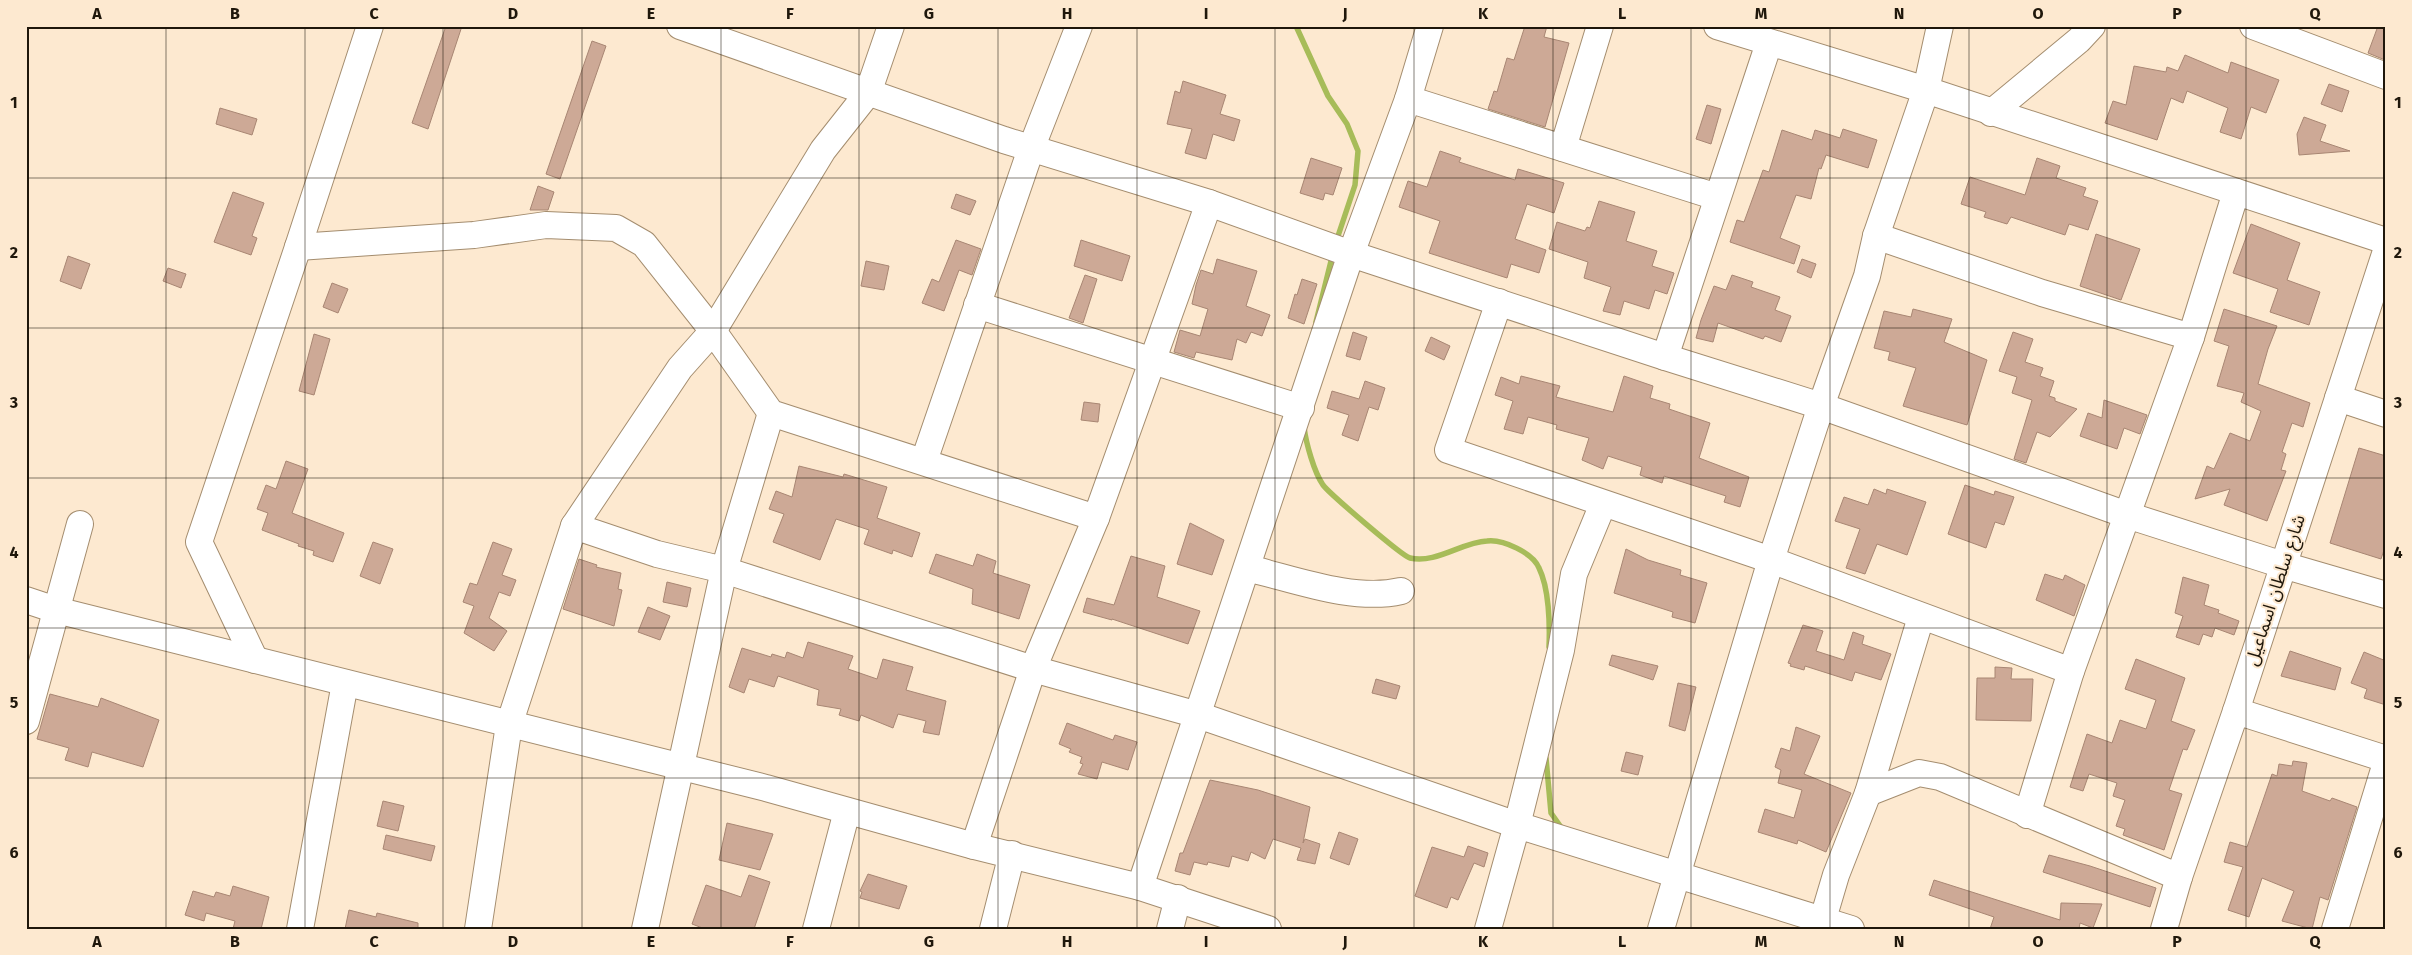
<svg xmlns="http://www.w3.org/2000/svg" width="2412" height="955" viewBox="0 0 2412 955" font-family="'Fira Sans','Noto Sans Arabic',sans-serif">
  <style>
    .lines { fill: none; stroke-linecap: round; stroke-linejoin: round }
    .stream { stroke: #a7bc59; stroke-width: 5.5 }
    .building { fill: #cda996; stroke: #a88673 }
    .minor-casing { stroke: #a48d6f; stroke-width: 28 }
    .minor { stroke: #fff; stroke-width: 26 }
    .grid { fill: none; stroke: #1f170b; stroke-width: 1; stroke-opacity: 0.55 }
    .labels { text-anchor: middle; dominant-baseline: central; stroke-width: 4; stroke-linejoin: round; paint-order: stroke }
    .street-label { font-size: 18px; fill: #1f170b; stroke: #fde9d0 }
    .neatline { fill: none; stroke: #1f170b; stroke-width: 2 }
    .grid-label { font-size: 16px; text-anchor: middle; font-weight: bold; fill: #1f170b }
  </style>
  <rect width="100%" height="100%" fill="#fde9d0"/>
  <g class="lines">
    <g class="stream">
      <polyline points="1296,26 1328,96 1347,124 1358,151 1355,185 1336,242"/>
      <polyline points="1316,322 1333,253"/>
      <path d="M1304,427C1306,443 1314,472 1323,485C1330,494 1402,556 1410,558C1436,564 1462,542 1487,541C1503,539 1533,553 1539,568C1549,588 1550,624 1549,647"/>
      <polyline points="1546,758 1551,813 1563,830"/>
    </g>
  </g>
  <g class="building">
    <polygon points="446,26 462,26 428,129 412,123"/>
    <polygon points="1525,26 1547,26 1544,37 1569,43 1545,127 1488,109 1494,91 1497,92 1507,58 1514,60"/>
    <polygon points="2378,26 2386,26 2385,60 2368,53"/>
    <polygon points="592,41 606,46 560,179 546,174"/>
    <polygon points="2185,55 2228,73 2231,62 2279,80 2266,113 2251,107 2241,139 2220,132 2228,108 2187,91 2183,103 2171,98 2157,140 2105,123 2113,101 2126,105 2134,66 2166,72 2167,67 2178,71"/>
    <polygon points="1183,81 1226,95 1220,114 1240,120 1234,141 1213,134 1206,159 1185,153 1192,129 1167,124 1175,91 1180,93"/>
    <polygon points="2329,84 2349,91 2342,112 2321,104"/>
    <polygon points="1707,105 1721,109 1711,144 1696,139"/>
    <polygon points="220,108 257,119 252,135 216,124"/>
    <polygon points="2304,117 2326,125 2320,141 2350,151 2299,155 2297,134"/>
    <polygon points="1843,129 1877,140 1868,168 1826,155 1821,169 1819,168 1811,199 1796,195 1780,238 1800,246 1794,264 1730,242 1737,220 1744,222 1763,170 1769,172 1782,130 1812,140 1815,130 1840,138"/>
    <polygon points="1440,151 1461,158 1459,162 1515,180 1518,169 1564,183 1554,213 1527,204 1515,239 1546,250 1539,273 1511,264 1507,278 1429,253 1440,221 1399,207 1408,181 1427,187"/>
    <polygon points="1311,158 1342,168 1333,195 1325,193 1323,200 1300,193"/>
    <polygon points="2037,158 2060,166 2056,178 2086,188 2083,196 2098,201 2088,230 2069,224 2065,235 2011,217 2007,224 1984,217 1986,212 1961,204 1970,177 2025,195"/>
    <polygon points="538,186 554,192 548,210 530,210"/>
    <polygon points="233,192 264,203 252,236 257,238 251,255 214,242"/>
    <polygon points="956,194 976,201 970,215 951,208"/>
    <polygon points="1599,201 1635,212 1626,241 1657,251 1652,266 1674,273 1667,294 1655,290 1649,309 1624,301 1620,315 1603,311 1611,287 1584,278 1588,262 1549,249 1557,222 1585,231 1587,227 1590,228"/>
    <polygon points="2251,224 2300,243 2287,280 2320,292 2309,325 2270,312 2278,289 2233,273"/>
    <polygon points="2096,234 2140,249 2121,300 2080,286"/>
    <polygon points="956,240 981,249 972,275 959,270 944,311 922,303 932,279 939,282"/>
    <polygon points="1081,240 1130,256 1122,281 1074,266"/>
    <polygon points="68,256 90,264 81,289 60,281"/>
    <polygon points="1217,259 1257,271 1246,306 1270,315 1262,336 1251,332 1246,343 1237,339 1232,360 1196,352 1194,358 1174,352 1180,330 1200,336 1208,309 1192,304 1196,285 1201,270 1213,274"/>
    <polygon points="1802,259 1816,264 1811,278 1797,272"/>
    <polygon points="866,261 889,266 884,290 861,286"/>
    <polygon points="168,268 186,274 181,288 163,281"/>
    <polygon points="1085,275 1097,279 1083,323 1069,318"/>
    <polygon points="1732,275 1753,282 1751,287 1780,297 1775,310 1791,316 1781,342 1765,336 1763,339 1718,323 1713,342 1696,338 1701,320 1714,286 1726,290"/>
    <polygon points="1302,279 1317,284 1304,324 1288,318 1295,294 1297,295"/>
    <polygon points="332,283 348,289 338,313 323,307"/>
    <polygon points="1913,309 1952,319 1944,342 1987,360 1967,425 1903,406 1916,368 1888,360 1890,352 1874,348 1884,311 1911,317"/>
    <polygon points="2224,309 2277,326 2268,349 2258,384 2310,403 2303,427 2292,423 2282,452 2286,454 2281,470 2286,471 2267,521 2224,505 2230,489 2195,499 2207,466 2214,469 2230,433 2250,441 2261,411 2241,402 2244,393 2217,386 2229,346 2214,341"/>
    <polygon points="1353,332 1367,337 1360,360 1346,356"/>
    <polygon points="2013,332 2033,339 2025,362 2043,368 2040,376 2054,381 2049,396 2055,398 2055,401 2077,409 2050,437 2037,432 2026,463 2014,459 2032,400 2012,393 2017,377 1999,371"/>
    <polygon points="314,334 330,339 314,395 299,391"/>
    <polygon points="1431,337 1450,346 1444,360 1425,351"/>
    <polygon points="1521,376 1560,386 1556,397 1613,412 1624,376 1653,386 1650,398 1670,404 1669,409 1710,423 1699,458 1749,477 1740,507 1724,502 1726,496 1664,476 1662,483 1640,475 1642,467 1608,456 1603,469 1582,460 1589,438 1556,429 1557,425 1528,417 1523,434 1504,429 1513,401 1495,395 1501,377 1519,384"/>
    <polygon points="1365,381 1385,388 1378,410 1369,407 1358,441 1342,435 1349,415 1327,408 1332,391 1359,399"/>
    <polygon points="2104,400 2147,415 2140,434 2124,428 2117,449 2080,436 2088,413 2102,418"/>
    <polygon points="1084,402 1100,404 1098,422 1081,420"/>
    <polygon points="2359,448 2386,456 2386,544 2381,559 2330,543"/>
    <polygon points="286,461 308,469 292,513 344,533 333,562 313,555 314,551 298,546 299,544 262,530 268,513 257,509 266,485 276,489"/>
    <polygon points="799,466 843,477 844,474 887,487 877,518 920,533 912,557 893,550 892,554 864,544 869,530 836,519 820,560 773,542 784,514 769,509 776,491 792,497"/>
    <polygon points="1965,485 1994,495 1995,491 2014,497 2004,525 1995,522 1986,548 1948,534"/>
    <polygon points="1874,489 1886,494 1887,489 1926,502 1907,555 1877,544 1865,574 1846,568 1860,529 1835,521 1844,497 1868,505"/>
    <polygon points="1190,523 1224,540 1212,575 1177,564"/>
    <polygon points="373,542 393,549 380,584 360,576"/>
    <polygon points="493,542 512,549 502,575 516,580 510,596 499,592 489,618 507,631 494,651 464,633 474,606 463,602 470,583 477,585"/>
    <polygon points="1626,549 1648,560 1681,570 1680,575 1707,583 1695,623 1672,617 1673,612 1614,593"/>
    <polygon points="936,554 973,566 977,554 996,561 993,573 1030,585 1019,619 972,604 973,589 929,573"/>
    <polygon points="1131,556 1165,566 1157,597 1200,611 1188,644 1112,619 1112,620 1083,612 1087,598 1114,605"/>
    <polygon points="579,559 597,565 596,567 621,573 618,589 622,590 614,626 563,609"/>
    <polygon points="2045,574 2063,580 2065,575 2085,585 2074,616 2036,600"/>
    <polygon points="2183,577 2209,585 2204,605 2219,610 2218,613 2239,621 2234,635 2215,628 2212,637 2203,634 2199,645 2176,637 2183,616 2175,613"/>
    <polygon points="667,582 691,588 687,607 663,602"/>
    <polygon points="648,607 670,616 660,640 638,632"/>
    <polygon points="1803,625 1823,631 1816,651 1844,660 1853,632 1864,636 1862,644 1891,654 1881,680 1855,672 1852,681 1805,666 1804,670 1790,666 1791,664 1788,663"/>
    <polygon points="808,642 853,656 848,669 877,679 883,659 913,667 906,690 946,701 939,735 923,732 926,721 898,714 893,728 861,715 859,721 839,715 841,709 817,705 819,690 778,676 774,687 749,679 744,693 729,687 742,648 771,657 772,654 785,658 787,652 803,658"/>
    <polygon points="2290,651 2341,668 2335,690 2281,676"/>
    <polygon points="2364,652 2386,661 2386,705 2364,698 2367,689 2351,683"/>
    <polygon points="1612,655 1658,666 1653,680 1609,665"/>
    <polygon points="2136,659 2185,678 2171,721 2195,730 2187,750 2183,749 2169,790 2182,794 2164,850 2123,835 2125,829 2116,826 2125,800 2113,796 2117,783 2089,774 2083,791 2070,787 2087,734 2112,743 2120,720 2146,729 2156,700 2125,689"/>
    <polygon points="1995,667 2012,668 2011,679 2033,679 2031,721 1976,720 1977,678 1995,678"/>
    <polygon points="1376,679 1400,686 1396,699 1372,693"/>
    <polygon points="1678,683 1696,687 1685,731 1669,726"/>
    <polygon points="50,694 98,707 101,698 159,720 143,767 92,752 88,767 65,760 69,748 37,739"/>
    <polygon points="1067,723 1113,740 1115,735 1137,742 1128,770 1102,762 1097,779 1078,774 1083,764 1080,763 1082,757 1069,752 1071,749 1059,744"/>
    <polygon points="1796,727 1820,736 1804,774 1851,793 1826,852 1798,840 1797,844 1758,832 1765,809 1794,818 1802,790 1778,783 1781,770 1775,767 1781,748 1790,751"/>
    <polygon points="1626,752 1643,756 1638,775 1621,771"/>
    <polygon points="2293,761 2307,763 2302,791 2330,801 2332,798 2357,807 2328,900 2320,897 2312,929 2282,921 2294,891 2262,878 2249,917 2228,910 2243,867 2224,862 2230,842 2247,847 2272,774 2277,776 2279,764 2292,766"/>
    <polygon points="1210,780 1258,790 1310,807 1303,843 1305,839 1320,844 1315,864 1297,860 1301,848 1273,839 1265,859 1251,852 1248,861 1232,856 1229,867 1208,862 1207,865 1194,862 1190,875 1175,871 1180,853 1183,853"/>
    <polygon points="383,801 404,806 398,831 377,826"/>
    <polygon points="727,823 773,834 760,870 719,860"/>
    <polygon points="1339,832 1358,839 1349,865 1330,858"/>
    <polygon points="386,835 435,846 431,861 383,849"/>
    <polygon points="1468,846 1488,853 1484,867 1474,863 1458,900 1451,897 1447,908 1415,896 1432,847 1464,857"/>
    <polygon points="2049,855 2090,866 2156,888 2150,907 2043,872"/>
    <polygon points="868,874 907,886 899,909 860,898 862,892 860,891"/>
    <polygon points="749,875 770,882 754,929 705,929 692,924 706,885 741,897"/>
    <polygon points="1934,880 2060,920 2061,903 2102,904 2093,928 2080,923 2079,929 1990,929 1994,917 1929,895"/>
    <polygon points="233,886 269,897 261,929 233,929 235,921 206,913 204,921 185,915 193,891 214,897 216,892 230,896"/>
    <polygon points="349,910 376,917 377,913 418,923 418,929 345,929"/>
  </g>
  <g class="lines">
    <g class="minor-casing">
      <g id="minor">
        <polyline points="680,26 1004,140 1209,203 1351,254 1665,357 1821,406 2127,515 2283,565 2386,595"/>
        <polyline points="1717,26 1926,90 2386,241"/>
        <polyline points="2253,26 2386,76"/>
        <polyline points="1408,99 1717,197"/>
        <polyline points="1991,113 2079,40 2092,26"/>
        <polyline points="1563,148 1600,26"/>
        <polyline points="1876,236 2042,293 2191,337"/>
        <polyline points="298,247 474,235 546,225 616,228 644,244 713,331 771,413 1096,518"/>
        <polyline points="1499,302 1448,450 1771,560 2071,671"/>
        <polyline points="977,305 1301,408"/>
        <polyline points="1665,357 1769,43"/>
        <polyline points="2338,398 2386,414"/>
        <polyline points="924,461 1031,149 1079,26"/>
        <polyline points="574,526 657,554 724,570 1033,669 1198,715 1517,825 1851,929"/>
        <path d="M1247,568C1294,579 1353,602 1401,591"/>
        <polyline points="26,600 56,610 766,788 974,846 1140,887 1268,929"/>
        <polyline points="255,660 199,542 298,247 370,26"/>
        <polyline points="2236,711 2386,759"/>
        <polyline points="26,721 80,524"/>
        <polyline points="1868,793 1919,773 1940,777 2179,877"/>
        <polyline points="2027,815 2071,671 2191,337 2236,192"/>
        <polyline points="974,846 1033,669 1096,518 1209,203"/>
        <polyline points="1140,887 1351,254 1408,99 1430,26"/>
        <polyline points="300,929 345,683"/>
        <polyline points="478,929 509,725 574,526 680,368 713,331 823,150 868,93 891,26"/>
        <polyline points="645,929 724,570 771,413"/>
        <polyline points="816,929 847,811"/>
        <polyline points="993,929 1012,854"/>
        <polyline points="1170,929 1178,898"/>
        <polyline points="1488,929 1517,825 1561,650 1574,574 1603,504"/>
        <polyline points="1661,929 1771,560 1821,406 1867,276 1876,236 1926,90 1940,26"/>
        <polyline points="1820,929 1836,875 1868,793 1921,617"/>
        <polyline points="2164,929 2179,877 2236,711 2386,251"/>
        <polyline points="2335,929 2386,763"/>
      </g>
    </g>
    <use href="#minor" class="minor"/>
  </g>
  <path class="grid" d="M166,26V929M305,26V929M443,26V929M582,26V929M721,26V929M859,26V929M998,26V929M1137,26V929M1275,26V929M1414,26V929M1553,26V929M1691,26V929M1830,26V929M1969,26V929M2107,26V929M2246,26V929M26,178H2386M26,328H2386M26,478H2386M26,628H2386M26,778H2386"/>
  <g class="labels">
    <g class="street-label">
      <text transform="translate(2275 590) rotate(-72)">شارع سلطان اسماعيل</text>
    </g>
  </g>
  <rect width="2412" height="955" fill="none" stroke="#fde9d0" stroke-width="55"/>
  <rect x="28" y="28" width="2356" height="900" class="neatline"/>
  <g class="grid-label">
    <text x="97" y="19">A</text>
    <text x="235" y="19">B</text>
    <text x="374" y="19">C</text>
    <text x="513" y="19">D</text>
    <text x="651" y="19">E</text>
    <text x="790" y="19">F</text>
    <text x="929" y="19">G</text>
    <text x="1067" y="19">H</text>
    <text x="1206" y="19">I</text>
    <text x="1345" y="19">J</text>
    <text x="1483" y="19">K</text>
    <text x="1622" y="19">L</text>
    <text x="1761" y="19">M</text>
    <text x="1899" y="19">N</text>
    <text x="2038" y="19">O</text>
    <text x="2177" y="19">P</text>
    <text x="2315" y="19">Q</text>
    <text x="14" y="108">1</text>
    <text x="2398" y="108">1</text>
    <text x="14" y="258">2</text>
    <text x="2398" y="258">2</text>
    <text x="14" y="408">3</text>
    <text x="2398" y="408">3</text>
    <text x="14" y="558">4</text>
    <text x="2398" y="558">4</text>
    <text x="14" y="708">5</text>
    <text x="2398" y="708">5</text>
    <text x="14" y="858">6</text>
    <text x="2398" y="858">6</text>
    <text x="97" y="947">A</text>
    <text x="235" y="947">B</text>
    <text x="374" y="947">C</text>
    <text x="513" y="947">D</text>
    <text x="651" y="947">E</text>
    <text x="790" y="947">F</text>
    <text x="929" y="947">G</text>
    <text x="1067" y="947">H</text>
    <text x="1206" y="947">I</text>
    <text x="1345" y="947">J</text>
    <text x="1483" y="947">K</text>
    <text x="1622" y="947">L</text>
    <text x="1761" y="947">M</text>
    <text x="1899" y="947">N</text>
    <text x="2038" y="947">O</text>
    <text x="2177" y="947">P</text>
    <text x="2315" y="947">Q</text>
  </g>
</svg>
